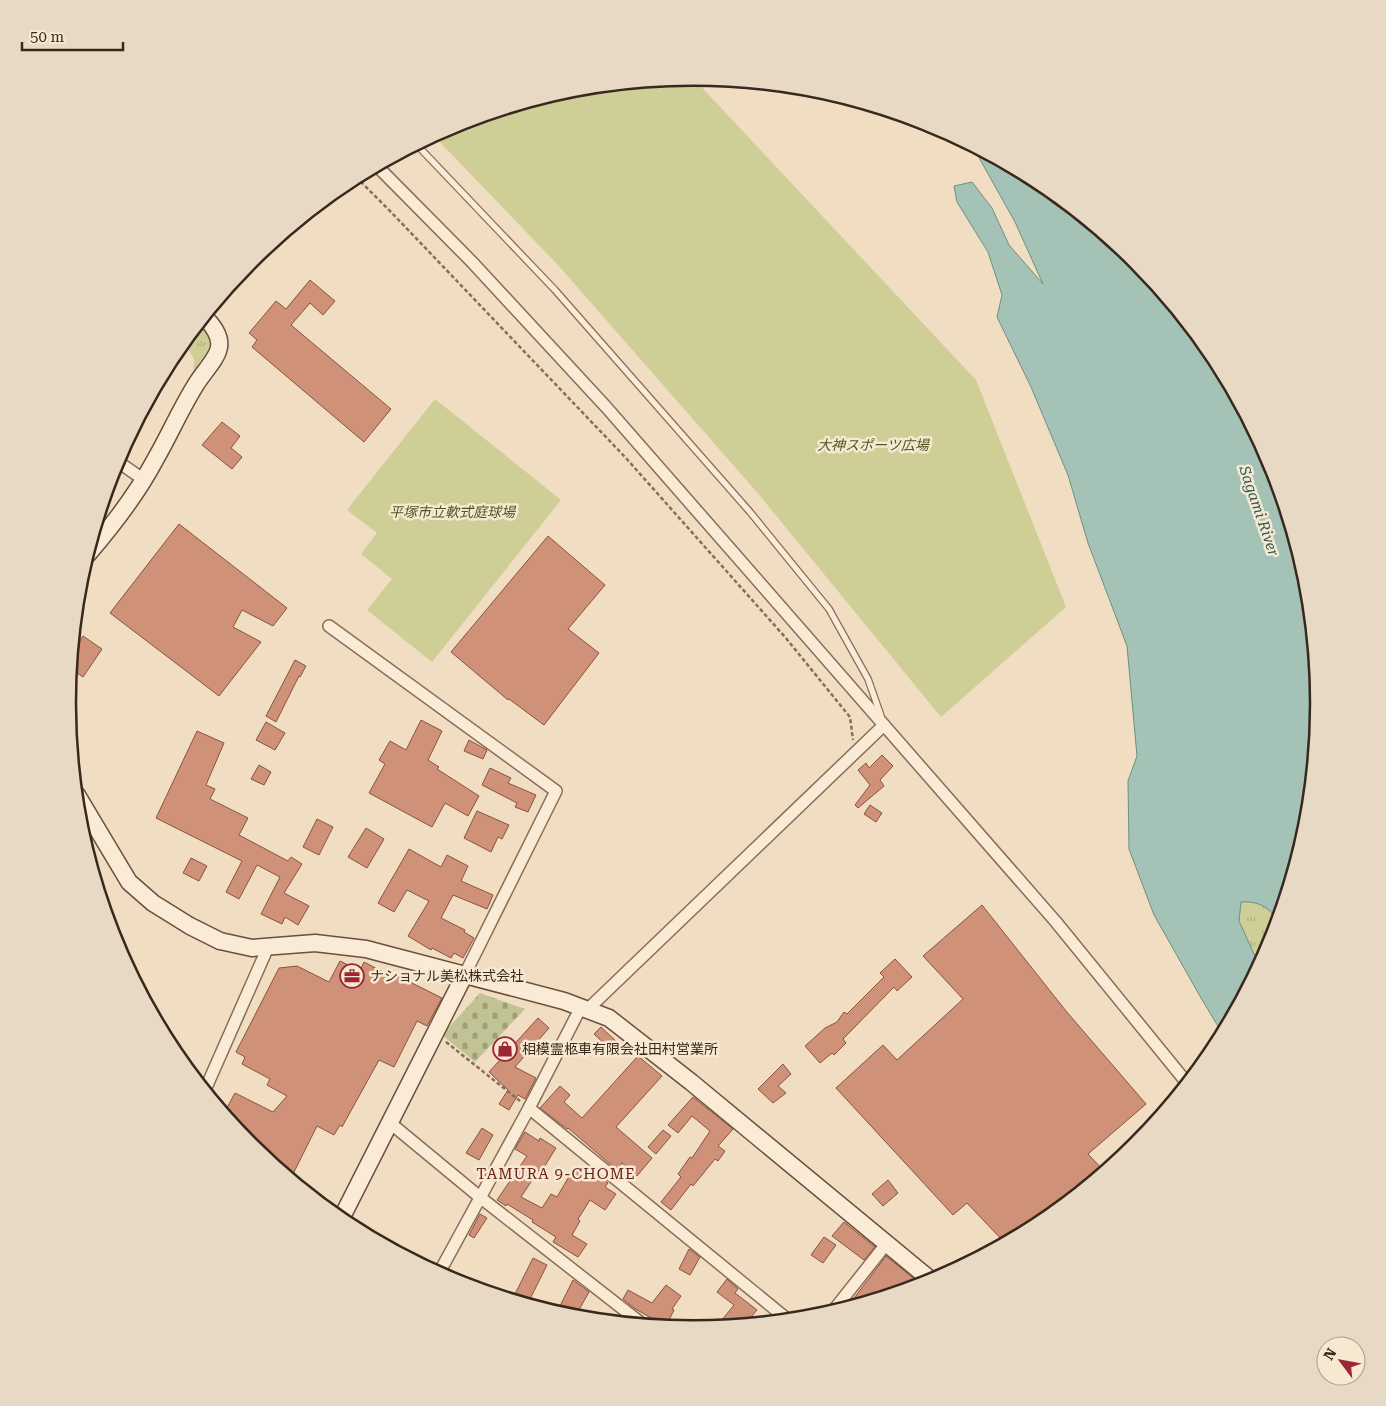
<svg xmlns="http://www.w3.org/2000/svg" width="1386" height="1406" viewBox="0 0 1386 1406" font-family="'Roboto Serif','Noto Sans JP',serif">
  <style>
    .grass { fill: url(#grass-tufts) }
    .cemetery { fill: url(#cemetery-stones) }
    .green { fill: #cece96 }
    .water { fill: #a5c2b6; stroke: #6b9183 }
    .building { fill: #cf9177; stroke: #8a533e }
    .lines { fill: none; stroke-linecap: round; stroke-linejoin: round }
    .lane-casing { stroke: #8a6d59; stroke-width: 8 }
    .street-casing { stroke: #8a6d59; stroke-width: 14 }
    .secondary-casing { stroke: #6c4e3c; stroke-width: 19 }
    .path { stroke: #8a6d59; stroke-width: 2.5; stroke-dasharray: 4 2.5; stroke-linecap: butt }
    .lane { stroke: #faebd6; stroke-width: 5.5 }
    .street { stroke: #faebd6; stroke-width: 11 }
    .secondary { stroke: #faebd6; stroke-width: 16 }
    .labels { text-anchor: middle; dominant-baseline: central; stroke-width: 5; stroke-linejoin: round; paint-order: stroke }
    .park-label { font-size: 14px; font-style: italic; fill: #505723; stroke: #f7e8d2 }
    .poi-label { font-size: 14px; fill: #39281d; stroke: #f7e8d2; text-anchor: start }
    .water-label { font-size: 15px; font-style: italic; fill: #2c5a51; stroke: #f7e8d2 }
    .neighbourhood-label { font-size: 15px; letter-spacing: 1px; fill: #68221b; stroke: #f7e8d2 }
    .rim { fill: none; stroke: #39281d; stroke-width: 2.5 }
  </style>
  <defs>
    <pattern id="grass-tufts" width="24" height="20" patternUnits="userSpaceOnUse" patternTransform="scale(1.25)"><rect width="24" height="20" fill="#cece96"/><path d="M3 7l-1-3M5 7V3M7 7l1-3M15 17l-1-3M17 17v-4M19 17l1-3" fill="none" stroke="#b2b181"/></pattern>
    <pattern id="cemetery-stones" width="16" height="16" patternUnits="userSpaceOnUse" patternTransform="scale(1.25)"><rect width="16" height="16" fill="#c2c395"/><path d="M2 7V4a2 2 0 0 1 4 0v3zM10 15v-3a2 2 0 0 1 4 0v3z" fill="#9f9e79"/></pattern>
  </defs>
  <rect width="100%" height="100%" fill="#f0ddc2"/>
  <g class="grass">
    <path d="M200,322C221,345 211,352 193,373L194,359L184,342Z"/>
    <path d="M1241,902C1258,902 1267,905 1278,920L1271,943L1259,965L1239,921Z"/>
  </g>
  <polygon class="cemetery" points="480,993 525,1009 475,1062 442,1035"/>
  <g class="green">
    <polygon points="693,78 976,380 1066,607 941,717 756,491 558,265 434,136 454,125 571,89"/>
    <polygon points="435,399 561,500 432,662 367,610 392,579 361,554 377,533 347,510"/>
  </g>
  <path class="water" d="M973,147L1041,183L1135,261L1213,356L1271,464L1307,581L1318,703L1306,825L1278,920C1267,906 1258,901 1241,902L1239,921L1259,965L1222,1033L1201,998L1154,915L1129,849L1128,781L1137,756L1127,646L1088,543L1068,475L1031,387L997,317L1002,295L988,252L957,202L954,186L972,182L992,208L1009,245L1043,284L1015,222Z"/>
  <g class="building">
    <polygon points="310,280 335,301 323,315 310,303 291,325 391,409 364,442 252,347 257,340 249,333 276,301 286,309"/>
    <polygon points="222,422 240,436 231,448 242,457 232,469 202,445"/>
    <polygon points="179,524 287,608 273,626 242,610 233,627 261,642 219,696 110,613"/>
    <polygon points="548,536 605,585 568,629 599,653 544,725 509,699 508,700 451,652"/>
    <polygon points="83,636 102,649 83,677 71,669 72,653"/>
    <polygon points="295,660 306,666 300,677 299,676 276,722 266,716"/>
    <polygon points="421,720 442,731 428,760 439,767 437,769 479,796 468,816 445,803 432,827 369,793 385,764 379,760 390,741 406,750"/>
    <polygon points="266,722 285,733 275,750 256,740"/>
    <polygon points="197,731 224,743 206,785 215,789 210,799 248,818 239,835 288,861 291,857 302,864 284,893 309,906 298,925 285,917 282,924 261,914 280,877 257,865 239,899 226,892 242,861 156,818"/>
    <polygon points="469,740 487,750 483,759 464,751"/>
    <polygon points="882,755 893,766 880,780 884,786 858,808 855,805 870,785 858,770 866,763 869,768"/>
    <polygon points="259,765 271,772 264,785 251,779"/>
    <polygon points="490,768 511,778 508,783 536,795 528,812 515,807 517,803 482,785"/>
    <polygon points="870,805 882,813 876,822 864,814"/>
    <polygon points="477,811 509,825 502,839 498,837 491,852 464,838"/>
    <polygon points="317,819 333,827 319,855 303,847"/>
    <polygon points="366,828 384,839 367,868 348,857"/>
    <polygon points="409,849 441,867 447,855 468,866 461,881 493,895 487,909 453,895 441,918 465,930 464,932 474,938 463,958 454,953 451,958 432,948 431,950 408,936 429,901 407,890 394,912 378,903"/>
    <polygon points="191,858 207,866 199,881 183,873"/>
    <polygon points="982,905 1066,1011 1146,1104 1088,1154 1104,1171 1040,1223 1004,1242 967,1203 953,1215 836,1088 883,1045 897,1060 963,999 923,956"/>
    <polygon points="895,959 912,977 897,991 894,987 843,1039 846,1043 834,1055 832,1053 820,1063 805,1046 825,1028 837,1022 844,1012 847,1014 884,977 880,973"/>
    <polygon points="340,961 360,971 364,962 387,974 388,971 442,998 427,1026 417,1021 394,1067 379,1060 342,1127 340,1125 334,1135 317,1126 291,1178 250,1145 224,1113 235,1093 273,1112 287,1096 267,1085 270,1079 242,1064 245,1057 236,1052 279,968 297,966 329,982"/>
    <polygon points="538,1018 549,1028 515,1067 536,1078 525,1099 518,1095 509,1110 499,1104 508,1090 489,1072"/>
    <polygon points="601,1027 618,1043 611,1050 594,1034"/>
    <polygon points="638,1056 662,1076 616,1127 652,1158 637,1176 622,1163 617,1170 568,1128 567,1129 540,1108 560,1086 570,1095 564,1102 582,1118"/>
    <polygon points="783,1064 791,1074 778,1086 786,1093 773,1103 758,1089"/>
    <polygon points="693,1097 733,1129 718,1146 725,1151 718,1161 715,1159 693,1186 691,1184 671,1210 661,1202 681,1177 678,1174 690,1157 692,1158 710,1131 692,1116 678,1133 668,1125"/>
    <polygon points="482,1128 493,1135 479,1160 466,1153"/>
    <polygon points="663,1130 671,1136 656,1154 648,1147"/>
    <polygon points="525,1132 539,1141 540,1138 556,1148 541,1172 539,1170 521,1197 542,1208 551,1194 557,1197 574,1168 592,1179 596,1173 608,1183 605,1187 616,1194 605,1210 590,1200 578,1219 580,1221 572,1235 587,1244 578,1257 553,1242 556,1237 532,1222 533,1220 507,1204 506,1206 497,1200 527,1156 515,1149"/>
    <polygon points="888,1180 898,1193 883,1206 872,1194"/>
    <polygon points="480,1214 487,1218 474,1238 469,1235"/>
    <polygon points="844,1222 875,1247 864,1260 832,1236"/>
    <polygon points="824,1237 836,1245 823,1263 811,1255"/>
    <polygon points="689,1249 700,1257 690,1275 679,1269"/>
    <polygon points="886,1256 917,1281 913,1287 848,1306"/>
    <polygon points="533,1258 547,1265 528,1303 514,1296"/>
    <polygon points="727,1279 738,1289 735,1293 757,1310 746,1323 717,1326 734,1305 717,1292"/>
    <polygon points="573,1280 589,1292 575,1317 567,1315 558,1310"/>
    <polygon points="666,1285 681,1296 672,1309 674,1310 666,1326 660,1325 650,1320 651,1318 634,1308 623,1299 628,1290 652,1303"/>
  </g>
  <g class="lines">
    <g class="lane-casing">
      <polyline id="lane" points="417,145 555,290 750,512 829,609 868,679 881,716"/>
    </g>
    <g class="street-casing">
      <g id="street">
        <polyline points="377,166 472,262 607,408 1056,922 1187,1083"/>
        <polyline points="117,461 137,475"/>
        <polyline points="329,626 556,791 465,974"/>
        <polyline points="588,1009 884,725"/>
        <polyline points="205,1090 268,947"/>
        <polyline points="529,1108 787,1319"/>
        <polyline points="389,1122 481,1198 641,1323"/>
        <polyline points="439,1273 528,1110 581,1007"/>
        <polyline points="833,1311 887,1243"/>
      </g>
    </g>
    <g class="secondary-casing">
      <g id="secondary">
        <path d="M88,554C113,525 137,494 155,460C169,436 180,410 195,386C201,375 218,358 219,347C221,336 212,324 204,317"/>
        <polyline points="77,795 129,882 153,903 190,926 220,941 252,948 315,943 366,949 564,1001 609,1018 691,1082 932,1281"/>
        <polyline points="341,1219 465,974"/>
      </g>
    </g>
    <g class="path">
      <polyline points="356,177 391,212 625,457 785,637 850,717 853,740"/>
      <polyline points="446,1042 520,1101"/>
    </g>
    <use href="#lane" class="lane"/>
    <use href="#street" class="street"/>
    <use href="#secondary" class="secondary"/>
  </g>
  <defs>
    <g id="office-ring" transform="scale(1.25)"><circle r="9.5" fill="#f7e8d2" stroke="#9b2635" stroke-width="1.5"/><path d="M-6-3h4V-5.5h4V-3h4V5H-6ZM-1-4.5V-3h2v-1.5ZM-6 0V1H6V0Z" fill="#9b2635"/></g>
    <g id="shop-ring" transform="scale(1.25)"><circle r="9.5" fill="#f7e8d2" stroke="#9b2635" stroke-width="1.5"/><path d="M-5-2.5h2.3a2.7 3.5 0 0 1 5.4 0H5L5.5 6h-11ZM-1.5-2.5h3a1.5 2.3 0 0 0-3 0Z" fill="#9b2635"/></g>
  </defs>
  <g fill-rule="evenodd">
    <use href="#office-ring" x="352" y="976"/>
    <use href="#shop-ring" x="505" y="1049"/>
  </g>
  <g class="labels">
    <g class="park-label">
      <text x="873" y="445">大神スポーツ広場</text>
      <text x="452" y="512">平塚市立軟式庭球場</text>
    </g>
    <g class="poi-label">
      <text x="370" y="976">ナショナル美松株式会社</text>
      <text x="522" y="1049">相模霊柩車有限会社田村営業所</text>
    </g>
    <g class="water-label">
      <text transform="translate(1259 511) rotate(71)">Sagami River</text>
    </g>
    <g class="neighbourhood-label">
      <text x="556" y="1174">TAMURA 9-CHOME</text>
    </g>
  </g>
  <path d="M0 0H1386V1406H0ZM76 703a617 617 0 1 1 1234 0a617 617 0 1 1-1234 0Z" fill="#e8d9c4" fill-rule="evenodd"/>
  <path class="rim" d="M76 703a617 617 0 1 1 1234 0a617 617 0 1 1-1234 0Z"/>
  <g transform="translate(1341 1361) rotate(302)"><circle r="24" fill="#f7e8d2" stroke="#ab9b8a"/>
  <path d="M0-4L9 19L0 12L-9 19Z" fill="#9b2635"/>
  <text y="-8" font-size="14" font-weight="bold" text-anchor="middle" fill="#39281d">N</text>
  </g>
  <path d="M22 42v8h101v-8" fill="none" stroke="#39281d" stroke-width="2.5"/>
  <text x="30" y="42" font-size="15" fill="#39281d" stroke="#f7e8d2" stroke-width="4" paint-order="stroke">50 m</text>
</svg>
